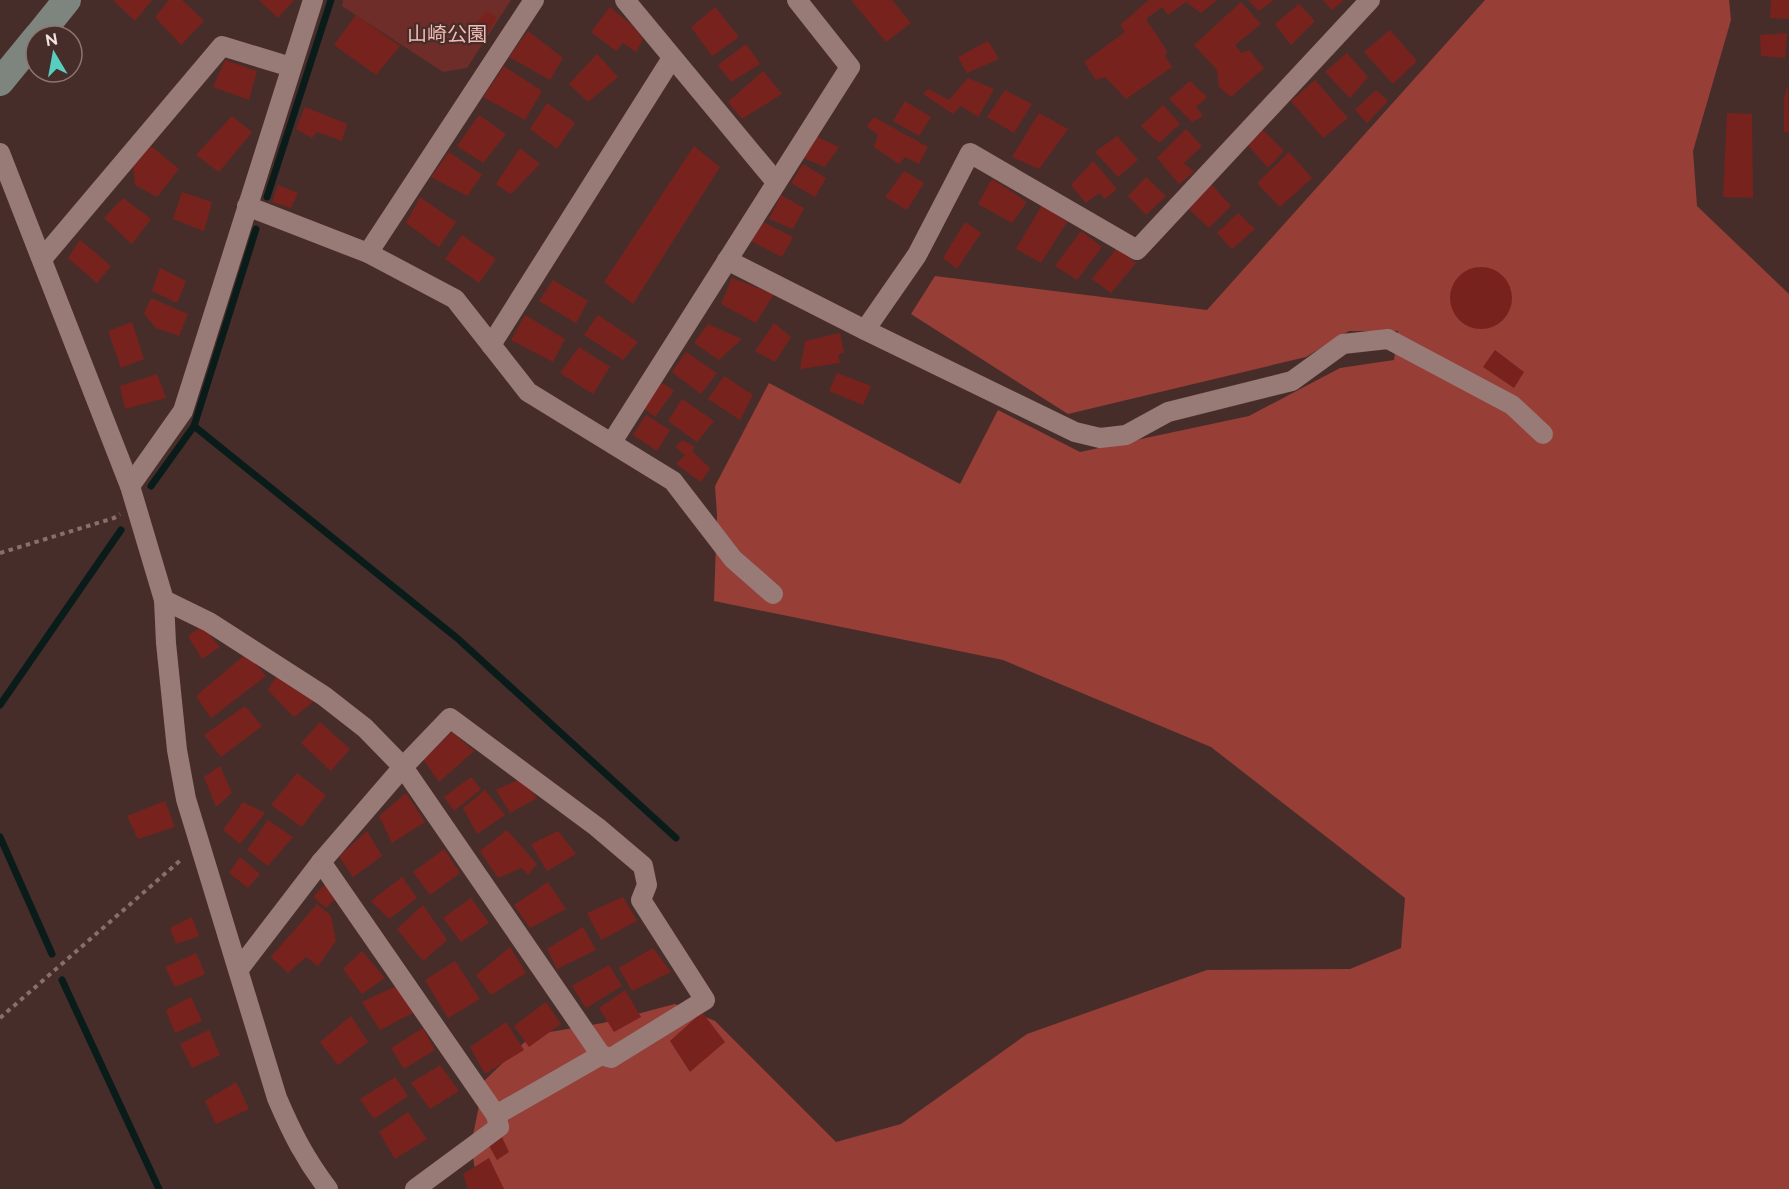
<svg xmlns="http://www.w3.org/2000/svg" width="1789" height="1189" viewBox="0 0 1789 1189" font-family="Raleway,'Noto Sans JP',sans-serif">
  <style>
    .green { fill: #6e2d28 }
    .forest { fill: #973e37 }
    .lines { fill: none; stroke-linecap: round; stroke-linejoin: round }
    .stream { stroke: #0a1c1a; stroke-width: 7 }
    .building { fill: #78221d }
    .path { stroke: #876f6d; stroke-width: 4; stroke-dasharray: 4.5 4.5; stroke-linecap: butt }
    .street { stroke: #987a76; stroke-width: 20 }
    .secondary { stroke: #7e857f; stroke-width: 28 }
    .labels { text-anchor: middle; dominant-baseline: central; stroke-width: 4.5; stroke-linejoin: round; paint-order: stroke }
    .park-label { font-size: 20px; fill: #f0bcb5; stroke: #472d2a }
  </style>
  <rect width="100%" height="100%" fill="#472d2a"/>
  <polygon class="green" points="343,0 511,0 467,68 443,72 342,6"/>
  <polygon class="forest" points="1485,0 1729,0 1731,20 1693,151 1697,206 1789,294 1789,1189 478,1189 471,1145 484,1081 532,1035 603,1023 675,1004 715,1021 836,1142 901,1124 1027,1034 1207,970 1350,969 1401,948 1405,898 1211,747 1003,660 714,601 717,515 715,486 769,383 960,484 998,410 1080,452 1249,416 1340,368 1394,360 1398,331 1349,331 1306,357 1068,414 911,314 935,276 1207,310"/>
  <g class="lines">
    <g class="stream">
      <polyline points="267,197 331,0"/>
      <polyline points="194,426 457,638 676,838"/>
      <polyline points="151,486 194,426 256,229"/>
      <polyline points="0,705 121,530"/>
      <polyline points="0,837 52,954"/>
      <polyline points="62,980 159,1189"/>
    </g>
  </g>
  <g class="building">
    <polygon points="113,0 152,0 135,21"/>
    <polygon points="169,0 182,0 204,21 181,45 155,17"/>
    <polygon points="259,0 294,0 278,18"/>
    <polygon points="851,0 892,0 911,23 886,42"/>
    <polygon points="1149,0 1217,0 1201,13 1186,2 1168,15 1162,7 1146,19 1167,51 1165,56 1172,67 1126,99 1105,77 1096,80 1084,62 1125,32 1120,25"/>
    <polygon points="1248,0 1274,0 1259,11"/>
    <polygon points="1323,0 1344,0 1332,10"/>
    <polygon points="1771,0 1789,0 1789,19 1770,18"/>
    <polygon points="1241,2 1261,24 1235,45 1241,53 1249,50 1264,68 1231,97 1219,87 1217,70 1194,45"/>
    <polygon points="1299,4 1315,21 1291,45 1275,24"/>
    <polygon points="610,7 634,27 643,39 636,52 623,43 616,51 591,32"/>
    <polygon points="715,7 739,37 712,56 691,27"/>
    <polygon points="486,11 497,18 487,34 475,25"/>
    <polygon points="356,15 400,46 376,75 334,45"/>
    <polygon points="1390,30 1417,61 1393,84 1364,52"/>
    <polygon points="528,31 563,58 550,80 509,57"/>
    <polygon points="1787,33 1785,58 1761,56 1760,35"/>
    <polygon points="988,41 999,59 967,73 958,57"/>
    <polygon points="746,44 760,64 731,82 718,65"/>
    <polygon points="1347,53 1368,77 1350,98 1325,72"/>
    <polygon points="597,54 618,77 588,102 569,84"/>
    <polygon points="225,60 257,71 249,100 213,87"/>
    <polygon points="504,66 542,91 525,120 483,97"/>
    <polygon points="763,71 782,94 742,119 728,102"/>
    <polygon points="968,78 994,89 978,117 961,106 953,114 923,94 928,89 949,100"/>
    <polygon points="1315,80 1348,118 1323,138 1291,101"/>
    <polygon points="1190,81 1207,97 1196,107 1203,116 1192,122 1169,99"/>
    <polygon points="1788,84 1789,132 1784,132 1784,99"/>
    <polygon points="1005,90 1032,104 1014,133 987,117"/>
    <polygon points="1376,90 1388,101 1367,123 1355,110"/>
    <polygon points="905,101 931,117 919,136 893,121"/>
    <polygon points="547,103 575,123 557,149 530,129"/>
    <polygon points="1163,105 1180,124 1159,143 1141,126"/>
    <polygon points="305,107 347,124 342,141 317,132 312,138 296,129"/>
    <polygon points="1039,113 1068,129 1039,169 1012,157"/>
    <polygon points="1727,113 1752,114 1753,198 1723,197"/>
    <polygon points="479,115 506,134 483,163 457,146"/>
    <polygon points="232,116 252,132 219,172 196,155"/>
    <polygon points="874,117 928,147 919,164 905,157 899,164 874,147 878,135 867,126"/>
    <polygon points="1261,128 1284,151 1268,168 1247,144"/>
    <polygon points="1186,129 1202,146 1184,163 1194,172 1179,184 1157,158"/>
    <polygon points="813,135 839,147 825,167 801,157"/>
    <polygon points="1117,136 1138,160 1118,177 1095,152"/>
    <polygon points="151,146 179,169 157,197 135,185 133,166"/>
    <polygon points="694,146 720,167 633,304 604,282"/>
    <polygon points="520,148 540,164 511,194 496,184"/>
    <polygon points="449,152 482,175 467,196 431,177"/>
    <polygon points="1289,152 1312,178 1280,207 1257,183"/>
    <polygon points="1093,161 1117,189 1105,199 1099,193 1086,203 1071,185"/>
    <polygon points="803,164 826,178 815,197 791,183"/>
    <polygon points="904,171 924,183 907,210 885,197"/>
    <polygon points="1146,177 1166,196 1146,215 1128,196"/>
    <polygon points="992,179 1027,202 1012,223 978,204"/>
    <polygon points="1210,183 1231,206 1209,228 1189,209"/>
    <polygon points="278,185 298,193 291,208 272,202"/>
    <polygon points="182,192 212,202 204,231 173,219"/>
    <polygon points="781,195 804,208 793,229 769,219"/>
    <polygon points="420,197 456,222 439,247 406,223"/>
    <polygon points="123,198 151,219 132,244 104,218"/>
    <polygon points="1042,205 1067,222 1041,263 1016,249"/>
    <polygon points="1238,213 1255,229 1232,249 1217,233"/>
    <polygon points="761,221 793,237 782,257 751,241"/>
    <polygon points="965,222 981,233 957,269 943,258"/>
    <polygon points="1081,231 1102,247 1077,280 1055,266"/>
    <polygon points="462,235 496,259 479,283 445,259"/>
    <polygon points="80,240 111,266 97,283 68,258"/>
    <polygon points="1117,248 1136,263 1111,293 1092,279"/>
    <circle cx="1481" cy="298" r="31"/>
    <polygon points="160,268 186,281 177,303 152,291"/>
    <polygon points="732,278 774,294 756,323 721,304"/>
    <polygon points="553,280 588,301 576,323 539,301"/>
    <polygon points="151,298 188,314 179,336 156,328 144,314"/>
    <polygon points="525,315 565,339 553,362 511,340"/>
    <polygon points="598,315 638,342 623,360 584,335"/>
    <polygon points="132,322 144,359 121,368 108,331"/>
    <polygon points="774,323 791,337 775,362 755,351"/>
    <polygon points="708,324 742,339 719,360 694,343"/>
    <polygon points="840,333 844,353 838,355 840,363 800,369 805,341"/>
    <polygon points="579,347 610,367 593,394 560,373"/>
    <polygon points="1495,350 1524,372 1514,388 1483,367"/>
    <polygon points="686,352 717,373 701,394 672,372"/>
    <polygon points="837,373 871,386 863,405 829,391"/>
    <polygon points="157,374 166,398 125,409 120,386"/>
    <polygon points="724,376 753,395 740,420 708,399"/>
    <polygon points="657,379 674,391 655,417 640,405"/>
    <polygon points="682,399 714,421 697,442 668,421"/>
    <polygon points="646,415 670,430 657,451 633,435"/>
    <polygon points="683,440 695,447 692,451 710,468 701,482 676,464 685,455 675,447"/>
    <polygon points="202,626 220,647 202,659 188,636"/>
    <polygon points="247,653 266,676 211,718 196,696"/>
    <polygon points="277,675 314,701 294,717 268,690"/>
    <polygon points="245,706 262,726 221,757 204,735"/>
    <polygon points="320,722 350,749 331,771 301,743"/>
    <polygon points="452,732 474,751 439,782 423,759"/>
    <polygon points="220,766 232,793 216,807 204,777"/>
    <polygon points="297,773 326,795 302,827 271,805"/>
    <polygon points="471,777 481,789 454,811 444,797"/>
    <polygon points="522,778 537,798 510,813 496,790"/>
    <polygon points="485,790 505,815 477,834 463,808"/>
    <polygon points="406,793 425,822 392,843 379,816"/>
    <polygon points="165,801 175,827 138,839 127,816"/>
    <polygon points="243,802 265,813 240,844 223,830"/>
    <polygon points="268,820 293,837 268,866 247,850"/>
    <polygon points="507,830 537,864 528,875 522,868 498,878 480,851"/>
    <polygon points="367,831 382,856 353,877 339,856"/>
    <polygon points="558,831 576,854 547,871 531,844"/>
    <polygon points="444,849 460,873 430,895 413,872"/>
    <polygon points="240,857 260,874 248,888 229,873"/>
    <polygon points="402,877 417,898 389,919 371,901"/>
    <polygon points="548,882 566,909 530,928 514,905"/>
    <polygon points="325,884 337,897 326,908 313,897"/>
    <polygon points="623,897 637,921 601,940 587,913"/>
    <polygon points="471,898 489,923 461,942 443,918"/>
    <polygon points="317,904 331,916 336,941 318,966 306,957 288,973 271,957"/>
    <polygon points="423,905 447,940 423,961 397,929"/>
    <polygon points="192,917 199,936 176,944 170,928"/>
    <polygon points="583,927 596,950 557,969 547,949"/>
    <polygon points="510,947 526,973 491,995 476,975"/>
    <polygon points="653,948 671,972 632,991 619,968"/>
    <polygon points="362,951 385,978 362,994 343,969"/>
    <polygon points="196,953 205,974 175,987 165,967"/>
    <polygon points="455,961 480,999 448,1018 425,980"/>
    <polygon points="609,965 622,986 586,1008 572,986"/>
    <polygon points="396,986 415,1012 380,1030 362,1002"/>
    <polygon points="625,990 641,1017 614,1032 599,1008"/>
    <polygon points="191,997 202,1021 175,1033 166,1010"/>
    <polygon points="546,1002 561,1024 529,1047 514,1026"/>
    <polygon points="702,1012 725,1042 690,1072 670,1041"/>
    <polygon points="351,1016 368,1042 338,1065 320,1042"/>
    <polygon points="506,1022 524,1050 485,1074 470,1047"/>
    <polygon points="423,1028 435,1050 404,1069 391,1048"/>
    <polygon points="209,1030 220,1055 192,1068 180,1044"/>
    <polygon points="440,1065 459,1091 430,1109 411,1083"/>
    <polygon points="395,1077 408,1096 374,1119 360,1099"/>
    <polygon points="236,1082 249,1109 216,1124 205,1101"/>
    <polygon points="408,1112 427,1139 395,1159 379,1132"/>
    <polygon points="501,1135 509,1152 497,1160 487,1142"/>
    <polygon points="489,1158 504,1189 468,1189 463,1174"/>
  </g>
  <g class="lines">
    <g class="path">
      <polyline points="0,553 114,518 120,514"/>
      <polyline points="0,1018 183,858"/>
    </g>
    <g class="street">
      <polyline points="625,0 776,182"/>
      <path d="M0,153L130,486L164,600L166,643L177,750L186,799L277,1098C292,1133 305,1159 328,1189"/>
      <polyline points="247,206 368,253 455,299 528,392 673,481 733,559 773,594"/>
      <polyline points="368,253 534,0"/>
      <polyline points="42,259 222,46 291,67"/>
      <polyline points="727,260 865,330 1075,432 1100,438 1126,435 1168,412 1292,381 1343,344 1388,339 1512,405 1543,434"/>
      <polyline points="865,330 917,255 970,153 1137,250 1370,0"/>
      <polyline points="491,345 672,58"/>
      <polyline points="612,442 850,67 797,0"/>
      <polyline points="130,486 183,411 313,0"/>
      <polyline points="164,600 209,622 324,696 365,728 403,767 601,1055 496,1115 499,1127 415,1189"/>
      <polyline points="321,862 496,1115"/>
      <polyline points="239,969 321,862 403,767 450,718 597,827 643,866 647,885 641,900 705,1000 611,1058 601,1055"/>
    </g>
    <g class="secondary">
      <polyline points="38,36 67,0"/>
      <polyline points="0,82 36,38"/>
    </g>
  </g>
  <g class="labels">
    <g class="park-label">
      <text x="447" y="34">山崎公園</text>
    </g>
  </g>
  <g transform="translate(54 54) rotate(350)"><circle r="28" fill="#472d2a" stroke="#8c7573" stroke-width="1.5"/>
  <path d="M0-4.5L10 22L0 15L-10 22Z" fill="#58cec0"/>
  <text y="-9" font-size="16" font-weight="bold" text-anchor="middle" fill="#f4e2e0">N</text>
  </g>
</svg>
